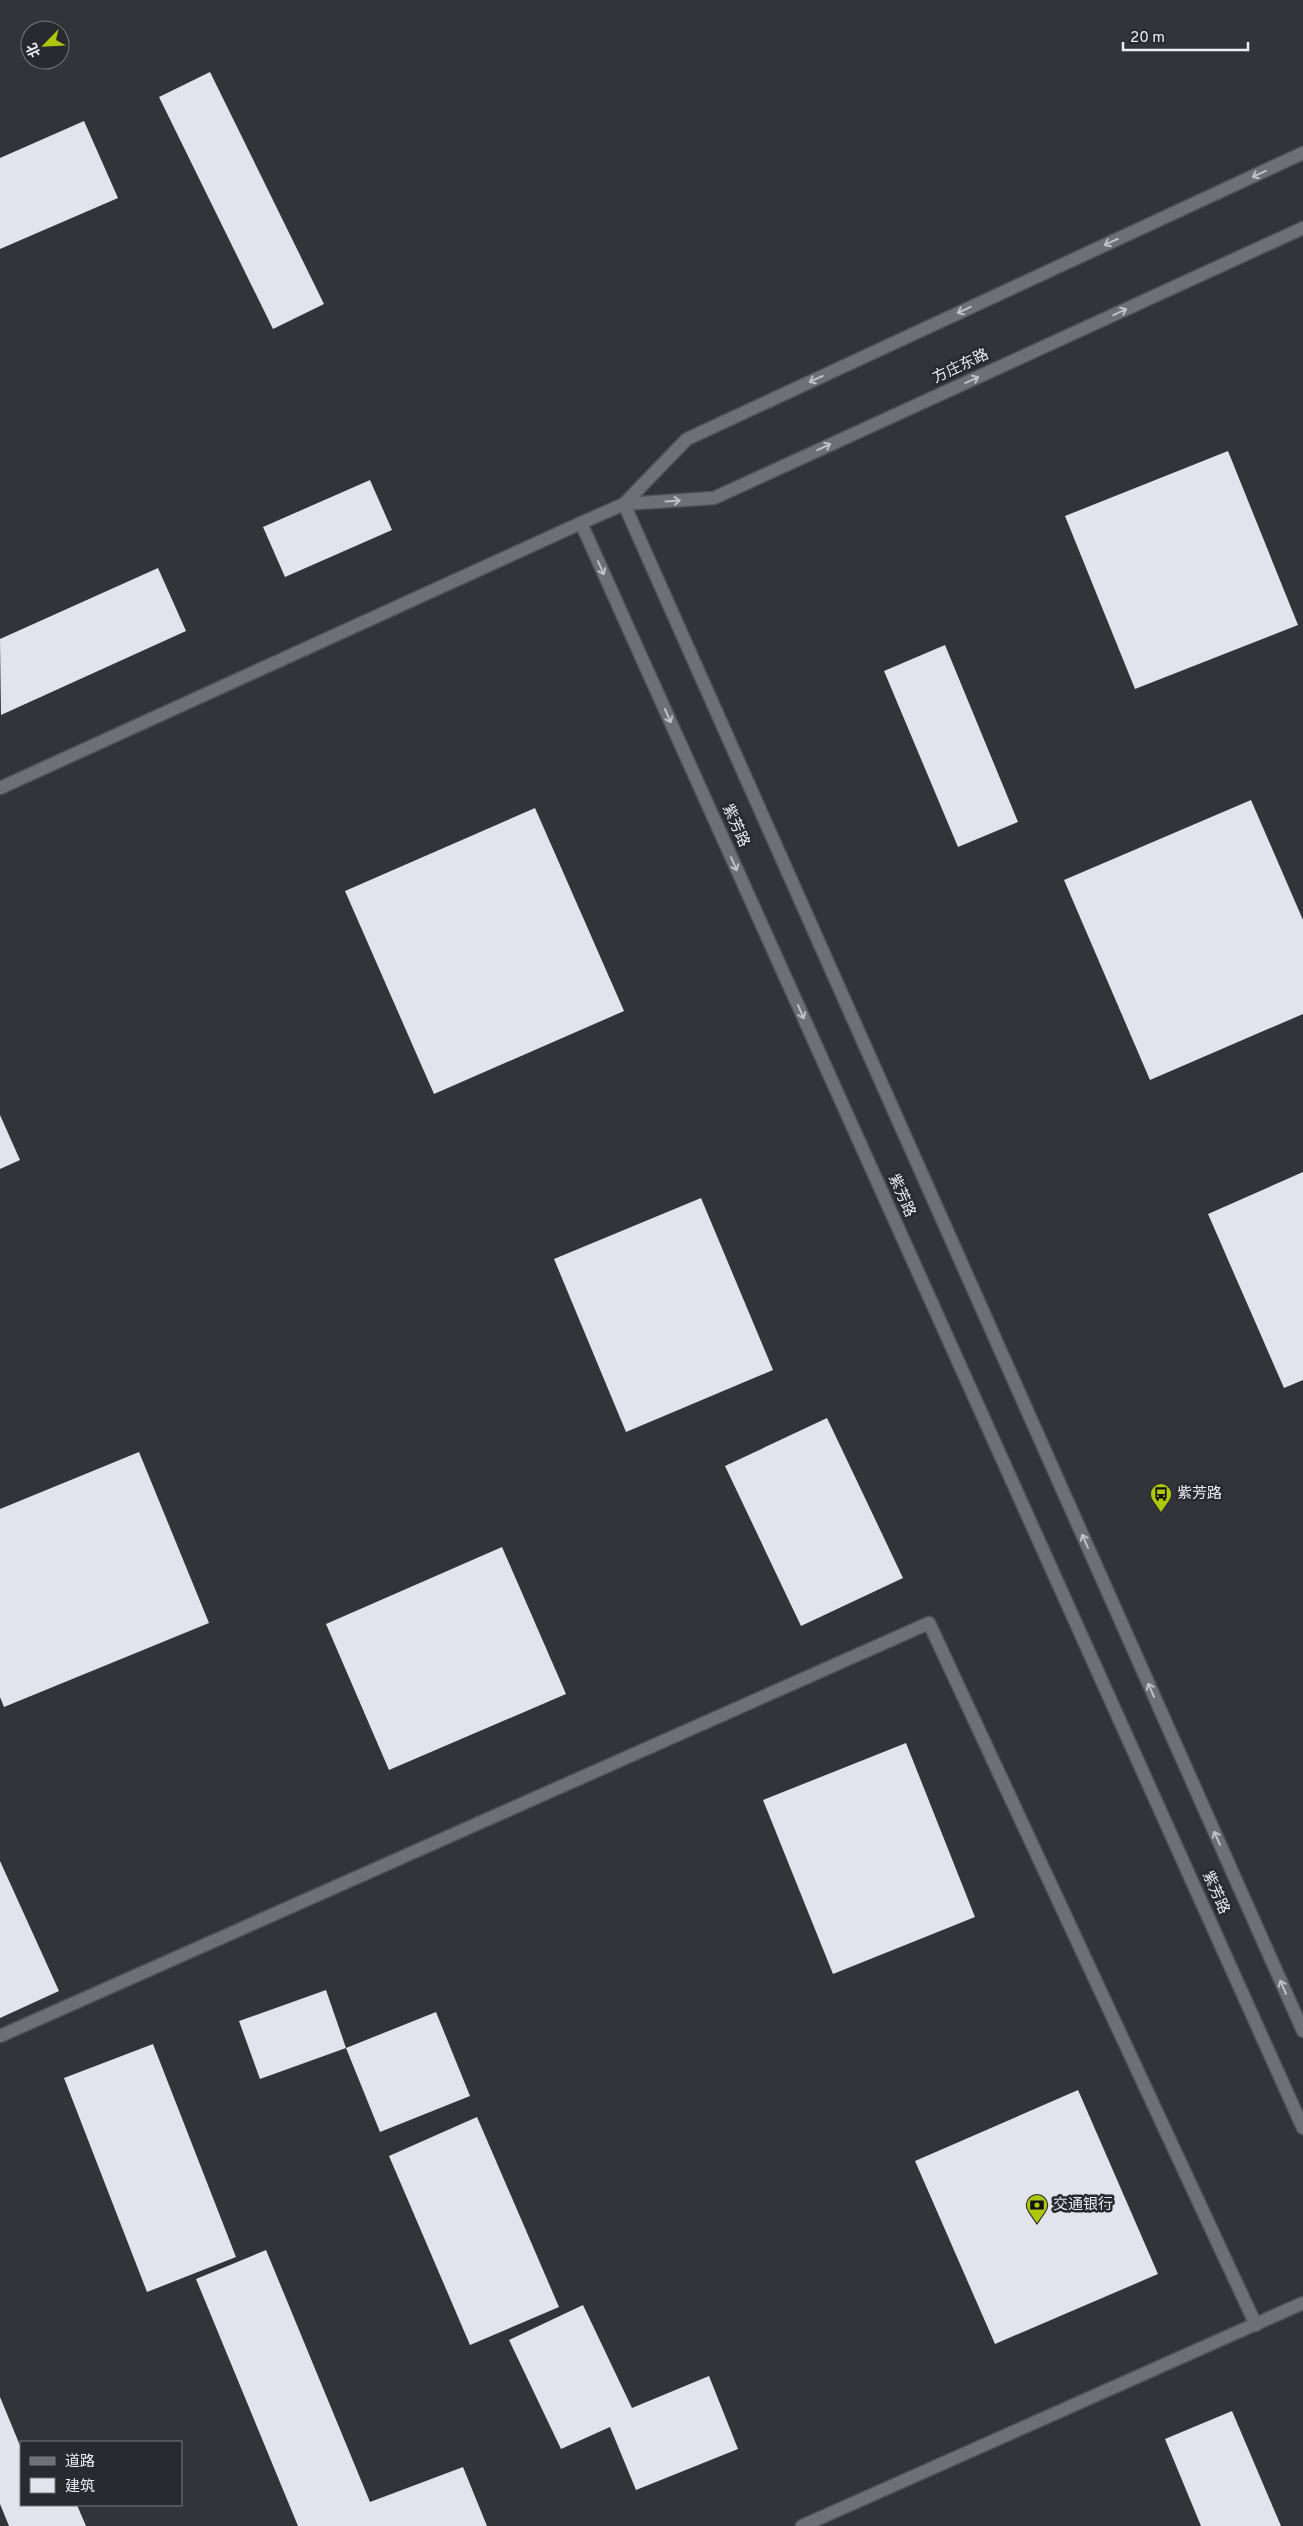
<svg xmlns="http://www.w3.org/2000/svg" width="1303" height="2526" viewBox="0 0 1303 2526" font-family="Overpass,'Noto Sans SC',sans-serif">
  <style>
    .building { fill: #e1e4ec }
    .lines { fill: none; stroke-linecap: round; stroke-linejoin: round }
    .street-casing { stroke: #515257; stroke-width: 15 }
    .secondary-casing { stroke: #515257; stroke-width: 15 }
    .street { stroke: #6e7077; stroke-width: 12 }
    .secondary { stroke: #6e7077; stroke-width: 12 }
    .oneway { stroke: #c0c1c6 }
    .labels { text-anchor: middle; dominant-baseline: central; stroke-width: 5; stroke-linejoin: round; paint-order: stroke }
    .street-label { font-size: 15px; fill: #ecedf1; stroke: #282a30 }
    .poi-label { font-size: 15px; fill: #ecedf1; stroke: #282a30; text-anchor: start }
  </style>
  <rect width="100%" height="100%" fill="#32343a"/>
  <g class="building">
    <polygon points="210,72 324,304 273,329 159,97"/>
    <polygon points="84,121 118,198 0,249 0,158"/>
    <polygon points="1228,451 1298,625 1135,689 1065,516"/>
    <polygon points="370,480 392,530 285,577 263,527"/>
    <polygon points="158,568 186,631 1,715 0,639"/>
    <polygon points="945,645 1018,822 958,847 884,671"/>
    <polygon points="1251,800 1303,920 1303,1014 1150,1080 1064,880"/>
    <polygon points="535,808 624,1011 434,1094 345,891"/>
    <polygon points="0,1115 20,1160 0,1169"/>
    <polygon points="1303,1172 1303,1380 1284,1388 1208,1214"/>
    <polygon points="701,1198 773,1370 626,1432 554,1259"/>
    <polygon points="827,1418 903,1578 801,1626 725,1466"/>
    <polygon points="139,1452 209,1623 4,1707 0,1697 0,1509"/>
    <polygon points="502,1547 566,1694 389,1770 326,1624"/>
    <polygon points="906,1743 975,1917 833,1974 763,1800"/>
    <polygon points="0,1861 59,1991 0,2018"/>
    <polygon points="326,1990 346,2048 260,2079 239,2021"/>
    <polygon points="436,2012 470,2096 380,2132 346,2048"/>
    <polygon points="153,2044 236,2257 147,2292 64,2078"/>
    <polygon points="1078,2090 1158,2274 995,2344 915,2161"/>
    <polygon points="477,2117 559,2307 470,2345 389,2156"/>
    <polygon points="266,2250 370,2502 463,2467 487,2526 298,2526 196,2279"/>
    <polygon points="583,2305 632,2408 709,2376 738,2449 636,2490 610,2427 561,2449 509,2340"/>
    <polygon points="0,2397 21,2448 21,2505 77,2505 86,2526 9,2526 0,2504"/>
    <polygon points="1232,2411 1281,2526 1201,2526 1165,2439"/>
  </g>
  <g class="lines">
    <g class="street-casing">
      <g id="street">
        <polyline points="0,788 581,523"/>
        <polyline points="0,2036 929,1623 1256,2325"/>
        <polyline points="802,2526 1303,2303"/>
      </g>
    </g>
    <g class="secondary-casing">
      <g id="secondary">
        <polyline points="1303,228 714,498 624,504 581,523 1303,2128"/>
        <polyline points="624,504 1303,2031"/>
        <polyline points="624,504 687,439 1303,153"/>
      </g>
    </g>
    <use href="#street" class="street"/>
    <use href="#secondary" class="secondary"/>
  </g>
  <defs><path id="oneway-shaft" d="M-6 0H5M1.5-3L5.5 0L1.5 3" fill="none" stroke-width="1.6" stroke-linecap="round" stroke-linejoin="round" transform="scale(1.25)"/></defs>
  <g class="oneway">
    <use href="#oneway-shaft" transform="translate(1259 174) rotate(155)"/>
    <use href="#oneway-shaft" transform="translate(1111 242) rotate(155)"/>
    <use href="#oneway-shaft" transform="translate(964 310) rotate(155)"/>
    <use href="#oneway-shaft" transform="translate(1120 312) rotate(-25)"/>
    <use href="#oneway-shaft" transform="translate(816 379) rotate(155)"/>
    <use href="#oneway-shaft" transform="translate(972 380) rotate(-25)"/>
    <use href="#oneway-shaft" transform="translate(824 447) rotate(-25)"/>
    <use href="#oneway-shaft" transform="translate(673 501) rotate(-4)"/>
    <use href="#oneway-shaft" transform="translate(601 568) rotate(66)"/>
    <use href="#oneway-shaft" transform="translate(668 716) rotate(66)"/>
    <use href="#oneway-shaft" transform="translate(734 864) rotate(66)"/>
    <use href="#oneway-shaft" transform="translate(801 1012) rotate(66)"/>
    <use href="#oneway-shaft" transform="translate(1085 1541) rotate(-114)"/>
    <use href="#oneway-shaft" transform="translate(1151 1690) rotate(-114)"/>
    <use href="#oneway-shaft" transform="translate(1217 1838) rotate(-114)"/>
    <use href="#oneway-shaft" transform="translate(1283 1987) rotate(-114)"/>
  </g>
  <defs>
    <g id="bus-pin" transform="scale(1.125)"><path d="M0 17L-7.5 6A9.5 9.5 0 1 1 7.5 6Z" fill="#aec60b" stroke="#282a30"/><path d="M-5-6H5V4H4V6H2V4H-2V6H-4V4H-5ZM-3.5-4V0h7V-4ZM-3.5 1.2v1.5H-2V1.2ZM2 1.2v1.5H3.5V1.2Z" fill="#111"/></g>
    <g id="bank-pin" transform="scale(1.125)"><path d="M0 17L-7.5 6A9.5 9.5 0 1 1 7.5 6Z" fill="#aec60b" stroke="#282a30"/><path d="M-6-4H6V4H-6ZM0-2.3a2.3 2.3 0 1 0 0 4.6a2.3 2.3 0 1 0 0-4.6Z" fill="#111"/></g>
  </defs>
  <g fill-rule="evenodd">
    <use href="#bus-pin" x="1161" y="1494"/>
    <use href="#bank-pin" x="1037" y="2205"/>
  </g>
  <g class="labels">
    <g class="street-label">
      <text transform="translate(961 367) rotate(-25)">方庄东路</text>
      <text transform="translate(735 826) rotate(66)">紫芳路</text>
      <text transform="translate(901 1196) rotate(66)">紫芳路</text>
      <text transform="translate(1215 1893) rotate(66)">紫芳路</text>
    </g>
    <g class="poi-label">
      <text x="1177" y="1494">紫芳路</text>
      <text x="1053" y="2205">交通银行</text>
    </g>
  </g>
  <rect x="20" y="2441" width="162" height="65" fill="#282a30" stroke="#76787d"/>
  <rect x="30" y="2457" width="25" height="8" fill="#6e7077" stroke="#76787d"/>
  <text x="65" y="2466" font-size="15" fill="#ecedf1">道路</text>
  <rect x="30" y="2478" width="25" height="15" fill="#e1e4ec" stroke="#76787d"/>
  <text x="65" y="2491" font-size="15" fill="#ecedf1">建筑</text>
  <g transform="translate(45 45) rotate(246)"><circle r="24" fill="#282a30" stroke="#76787d"/>
  <path d="M0-4L9 19L0 12L-9 19Z" fill="#aec60b"/>
  <text y="-8" font-size="14" font-weight="bold" text-anchor="middle" fill="#ecedf1">北</text>
  </g>
  <path d="M1123 42v8h125v-8" fill="none" stroke="#ecedf1" stroke-width="2.5"/>
  <text x="1130" y="42" font-size="15" fill="#ecedf1" stroke="#282a30" stroke-width="4" paint-order="stroke">20 m</text>
</svg>
